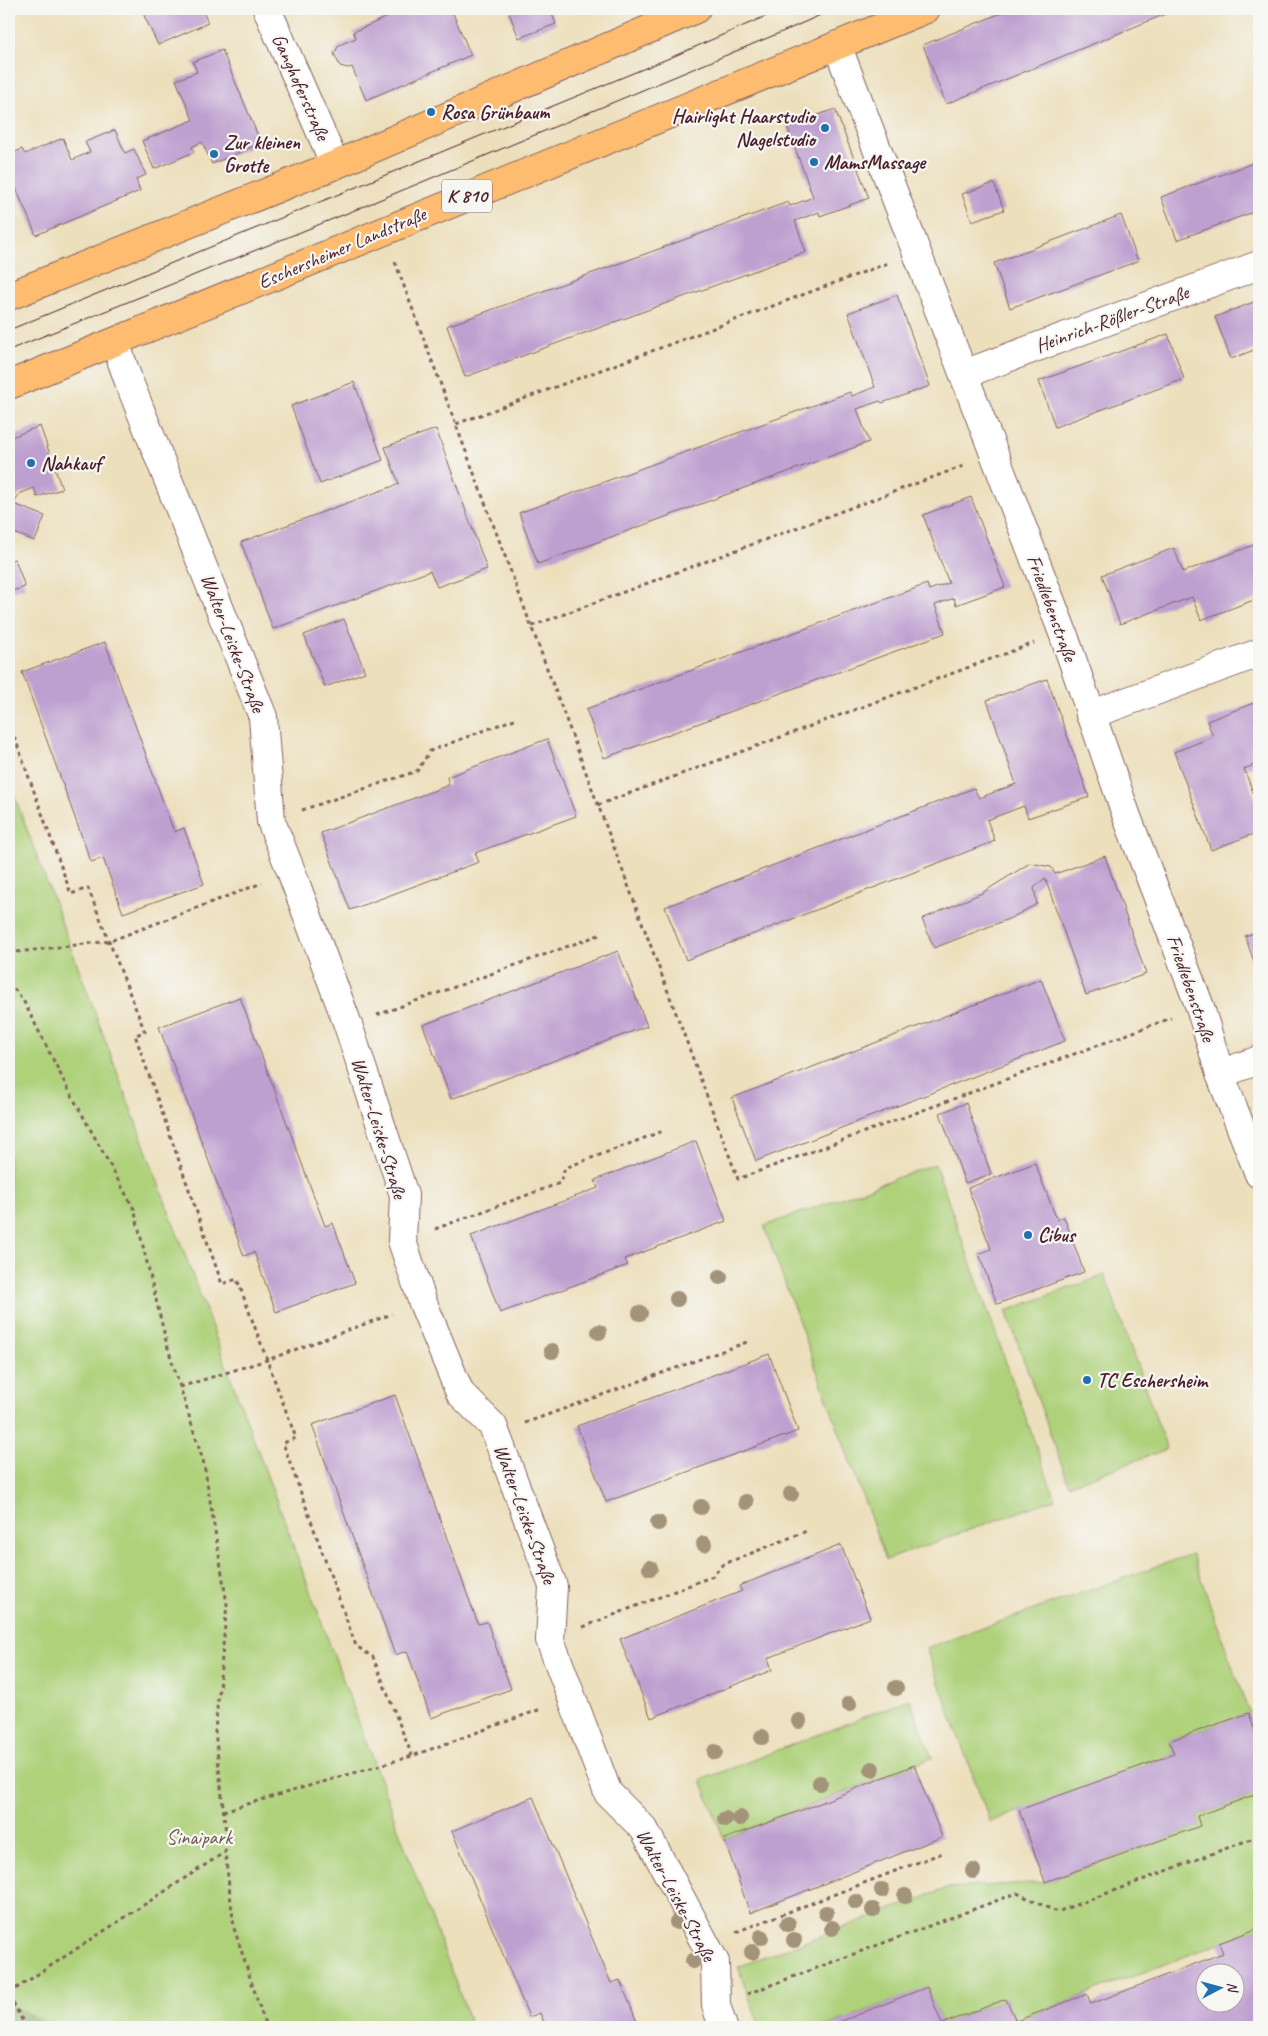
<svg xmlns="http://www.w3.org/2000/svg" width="1268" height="2036" viewBox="0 0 1268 2036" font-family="Caveat,sans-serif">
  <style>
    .green { fill: #aed17a; stroke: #7c7852 }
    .forest { fill: #8ab36a; stroke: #6a694a }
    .building { fill: #bea0d0; fill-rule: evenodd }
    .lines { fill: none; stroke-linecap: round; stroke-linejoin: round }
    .street-casing { stroke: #83625e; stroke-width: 30 }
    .primary-casing { stroke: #83625e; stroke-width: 30 }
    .path { stroke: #83625e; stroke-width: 3; stroke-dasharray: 4 4; stroke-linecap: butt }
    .street { stroke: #fff; stroke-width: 28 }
    .primary { stroke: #fdbc70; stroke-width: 28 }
    .tram { stroke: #4a1f2b; stroke-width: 1 }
    .tree { fill: #a39379 }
    .poi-dot { fill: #1f6fb2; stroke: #f6f6f2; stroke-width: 2 }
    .labels { text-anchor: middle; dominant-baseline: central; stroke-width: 4.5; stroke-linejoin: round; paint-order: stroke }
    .shield { fill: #f6f6f2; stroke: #7e6067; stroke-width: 1 }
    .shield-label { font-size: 19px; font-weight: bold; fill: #4a1f2b }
    .street-label { font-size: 20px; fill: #4a1f2b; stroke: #f6f6f2 }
    .poi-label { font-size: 20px; font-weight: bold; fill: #4a1f2b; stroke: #f6f6f2; text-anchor: start }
    .park-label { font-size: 20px; fill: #685443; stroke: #f6f6f2 }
  </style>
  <rect width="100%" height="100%" fill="#f6f6f2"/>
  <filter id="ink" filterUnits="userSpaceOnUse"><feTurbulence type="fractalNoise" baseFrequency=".02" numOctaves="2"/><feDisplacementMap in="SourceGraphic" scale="10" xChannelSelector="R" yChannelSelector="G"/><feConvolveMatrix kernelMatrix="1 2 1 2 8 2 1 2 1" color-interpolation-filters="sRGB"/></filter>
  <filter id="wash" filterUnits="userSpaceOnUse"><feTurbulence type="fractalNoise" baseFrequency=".0096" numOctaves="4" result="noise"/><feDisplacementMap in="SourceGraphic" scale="20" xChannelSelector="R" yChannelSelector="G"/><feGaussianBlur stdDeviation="1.12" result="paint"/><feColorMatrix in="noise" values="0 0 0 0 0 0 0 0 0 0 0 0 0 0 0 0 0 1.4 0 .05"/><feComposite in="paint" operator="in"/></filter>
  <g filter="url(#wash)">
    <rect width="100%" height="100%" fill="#ecdfbc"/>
    <g class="green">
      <polygon points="9,781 472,2027 9,2027"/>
      <polygon points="935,1164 1055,1499 886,1560 764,1226"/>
      <polygon points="1105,1275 1167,1449 1069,1485 1006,1311"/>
      <polygon points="1192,1554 1249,1713 1170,1741 1174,1754 990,1822 926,1648"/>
      <polygon points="910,1699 932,1758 724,1839 701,1780"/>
      <polygon points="1259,1793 1259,1928 1016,2021 1006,1999 942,2024 927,1988 824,2027 760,2027 738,1967 948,1888 1045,1882 1200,1826 1197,1816"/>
    </g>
    <polygon class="forest" points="9,2004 52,2027 9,2027"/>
    <g id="blocks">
      <g class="building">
        <polygon points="141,9 202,9 208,23 158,45"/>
        <polygon points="406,9 451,9 471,55 366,100 352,67 348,68 340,66 334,54 339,45 356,38 353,32"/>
        <polygon points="519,9 550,9 556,24 519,38 509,13"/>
        <polygon points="1011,9 1178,9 946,104 923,45"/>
        <polygon points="222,50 261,143 212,164 202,142 192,147 194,152 154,169 142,141 193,120 176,80 197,72 193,62"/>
        <polygon points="835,109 869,198 820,216 819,212 795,221 806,252 465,377 447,326 788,202 790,206 813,197 787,126"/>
        <polygon points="115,130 125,153 134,149 146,175 136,179 140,191 36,235 9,172 9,155 22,149 25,154 63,138 72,160 90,152 85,142"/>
        <polygon points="1259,161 1259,210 1177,240 1161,197"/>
        <polygon points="994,183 1004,210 972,221 962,194"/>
        <polygon points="1121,215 1138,261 1010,308 994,263"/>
        <polygon points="897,295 930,386 882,403 880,401 857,409 869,442 538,564 519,513 850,392 852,396 875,387 848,313"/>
        <polygon points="1259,300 1259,348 1231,359 1215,317"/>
        <polygon points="1168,334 1184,379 1055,427 1039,381"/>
        <polygon points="354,382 383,460 320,484 291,406"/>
        <polygon points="40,426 62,489 37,497 34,488 19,494 14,504 45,516 35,541 9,531 9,438"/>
        <polygon points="436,429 487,569 437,587 430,571 273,629 241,542 399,484 385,447"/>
        <polygon points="971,497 1005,587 956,605 954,598 935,605 945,633 604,758 586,709 927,584 929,590 949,583 923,515"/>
        <polygon points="1259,543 1259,598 1201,620 1192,597 1120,624 1102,575 1174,548 1183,572"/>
        <polygon points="15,559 25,587 9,592 9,561"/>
        <polygon points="344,619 365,672 325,687 304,635"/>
        <polygon points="105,642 174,832 184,828 204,884 123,913 103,858 91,862 22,672"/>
        <polygon points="1047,679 1089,797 1028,818 1024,806 987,820 995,841 686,960 665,907 974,788 979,798 1016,784 987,700"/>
        <polygon points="1259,701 1259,763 1244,769 1259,808 1259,832 1211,850 1174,752 1213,737 1207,721"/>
        <polygon points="547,739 576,816 475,853 479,862 350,910 321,833 449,785 447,777"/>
        <polygon points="1105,856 1146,974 1086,995 1045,878 1034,888 1037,904 1011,918 934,948 922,919 982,893 1030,863 1051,867 1055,874"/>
        <polygon points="1259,931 1259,976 1245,936"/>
        <polygon points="618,951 647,1026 451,1099 423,1025"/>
        <polygon points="1041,979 1065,1041 756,1161 732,1098"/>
        <polygon points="240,997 325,1226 333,1223 355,1283 276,1312 254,1252 244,1256 159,1027"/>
        <polygon points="966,1103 991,1174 965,1183 940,1113"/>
        <polygon points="696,1141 726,1221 625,1259 628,1265 500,1313 471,1236 598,1188 595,1180"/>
        <polygon points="1035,1163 1057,1220 1064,1217 1084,1272 997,1304 979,1254 991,1249 968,1188"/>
        <polygon points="769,1354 798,1431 606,1502 577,1426"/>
        <polygon points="395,1395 478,1624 487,1622 511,1689 431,1718 407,1651 395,1655 312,1425"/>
        <polygon points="841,1545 870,1618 768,1658 772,1670 651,1718 620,1639 742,1591 739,1586"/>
        <polygon points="1249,1713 1259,1743 1259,1793 1197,1816 1200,1826 1045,1882 1019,1810 1174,1754 1169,1741"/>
        <polygon points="914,1765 942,1837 750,1913 724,1839 818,1804"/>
        <polygon points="533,1797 611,1983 620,1980 639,2027 546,2027 540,2013 529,2017 452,1831"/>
        <path d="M1259,1928V2022L1251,2025L1252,2027H827L927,1987L942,2024L1006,1999L1016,2021L1087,1994L1091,2004L1223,1953L1219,1943ZM1206,1974H1236V2004H1206Z"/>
      </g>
    </g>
  </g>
  <g filter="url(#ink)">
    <use href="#blocks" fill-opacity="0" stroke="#83625e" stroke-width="1"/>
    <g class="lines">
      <g class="street-casing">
        <g id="street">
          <polyline points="267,9 335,165"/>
          <polyline points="837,45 1063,633 1127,817 1200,1007 1220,1074 1259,1174"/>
          <polyline points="115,342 129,382 263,717 271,821 291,871 348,1025 404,1195 402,1241 423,1303 460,1393 493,1426 553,1586 550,1640 608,1793 644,1829 715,1962 716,2005 723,2027"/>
          <polyline points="964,374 1259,265"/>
          <polyline points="1090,715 1259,653"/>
          <polyline points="1220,1074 1259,1060"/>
        </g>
      </g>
      <g class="primary-casing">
        <g id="primary">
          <polyline points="9,296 335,165 696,9"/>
          <polyline points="9,385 926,9"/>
        </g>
      </g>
      <g class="path">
        <polyline points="395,262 738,1179 1171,1018"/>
        <polyline points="456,424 888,263"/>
        <polyline points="532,626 966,465"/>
        <polyline points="9,722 71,894 88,888 145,1032 135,1035 222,1284 237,1279 296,1438 283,1443 356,1646 373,1657 412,1756"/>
        <polyline points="598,805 1034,643"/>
        <polyline points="302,810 417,771 430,751 517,718"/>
        <polyline points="9,953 110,941 262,883"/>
        <polyline points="9,982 24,1002 66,1085 134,1209 167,1345 204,1464 227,1604 215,1731 227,1843 225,1852 234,1928 266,2027"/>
        <polyline points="377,1015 599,935"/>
        <polyline points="435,1229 560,1183 565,1168 663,1131"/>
        <polyline points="180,1387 267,1360 392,1314"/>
        <polyline points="525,1423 747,1342"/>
        <polyline points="583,1627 713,1576 722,1565 809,1530"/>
        <polyline points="223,1811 412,1756 541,1709"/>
        <polyline points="736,1932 945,1852"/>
        <polyline points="9,1993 225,1852"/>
        <polyline points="747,1994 1017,1893 1057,1912 1259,1836"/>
        <polyline points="9,1996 26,2027"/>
      </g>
      <use href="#street" class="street"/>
      <use href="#primary" class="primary"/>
      <g class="tram">
        <polyline points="9,330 672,57 782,9"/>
        <polyline points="9,350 355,210 789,29 834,9"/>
      </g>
    </g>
    <g class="tree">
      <circle cx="720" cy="1277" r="8"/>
      <circle cx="677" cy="1299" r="8"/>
      <circle cx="640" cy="1313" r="8"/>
      <circle cx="599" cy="1332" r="8"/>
      <circle cx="552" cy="1351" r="8"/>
      <circle cx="791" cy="1494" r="8"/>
      <circle cx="746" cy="1502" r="8"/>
      <circle cx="701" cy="1507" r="8"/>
      <circle cx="658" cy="1523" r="8"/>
      <circle cx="704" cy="1544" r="8"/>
      <circle cx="650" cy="1568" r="8"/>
      <circle cx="896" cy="1688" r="8"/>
      <circle cx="849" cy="1704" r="8"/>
      <circle cx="799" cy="1721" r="8"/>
      <circle cx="762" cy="1737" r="8"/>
      <circle cx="715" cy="1752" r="8"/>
      <circle cx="872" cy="1769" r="8"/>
      <circle cx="820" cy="1783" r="8"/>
      <circle cx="740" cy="1818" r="8"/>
      <circle cx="725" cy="1819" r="8"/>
      <circle cx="973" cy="1871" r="8"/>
      <circle cx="882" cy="1890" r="8"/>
      <circle cx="905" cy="1896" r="8"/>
      <circle cx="856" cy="1902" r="8"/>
      <circle cx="873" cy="1910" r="8"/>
      <circle cx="826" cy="1913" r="8"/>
      <circle cx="677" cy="1922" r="8"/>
      <circle cx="788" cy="1924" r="8"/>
      <circle cx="832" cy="1928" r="8"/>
      <circle cx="761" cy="1937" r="8"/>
      <circle cx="794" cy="1940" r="8"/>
      <circle cx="752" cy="1952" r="8"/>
      <circle cx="693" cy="1961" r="8"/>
    </g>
  </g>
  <g class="poi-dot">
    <circle cx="431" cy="112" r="5"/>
    <circle cx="825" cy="128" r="5"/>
    <circle cx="214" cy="154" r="5"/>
    <circle cx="814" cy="162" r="5"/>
    <circle cx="31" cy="463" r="5"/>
    <circle cx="1028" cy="1235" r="5"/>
    <circle cx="1087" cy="1380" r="5"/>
  </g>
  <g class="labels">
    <rect class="shield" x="442" y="179.5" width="50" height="33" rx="4"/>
    <g class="shield-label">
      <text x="467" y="196">K 810</text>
    </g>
    <g class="street-label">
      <text transform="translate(301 87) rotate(66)">Ganghoferstraße</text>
      <text transform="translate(342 248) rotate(-23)">Eschersheimer Landstraße</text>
      <text transform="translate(1112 319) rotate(-20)">Heinrich-Rößler-Straße</text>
      <text transform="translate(1052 608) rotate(70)">Friedlebenstraße</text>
      <text transform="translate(233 643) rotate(69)">Walter-Leiske-Straße</text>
      <text transform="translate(1191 988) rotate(71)">Friedlebenstraße</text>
      <text transform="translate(379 1128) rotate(73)">Walter-Leiske-Straße</text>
      <text transform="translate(525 1514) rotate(70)">Walter-Leiske-Straße</text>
      <text transform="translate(676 1895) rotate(62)">Walter-Leiske-Straße</text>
    </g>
    <g class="poi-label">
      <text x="441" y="112">Rosa Grünbaum</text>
      <text x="815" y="116" text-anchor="end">Hairlight Haarstudio<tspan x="815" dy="23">Nagelstudio</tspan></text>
      <text x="224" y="142">Zur kleinen<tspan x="224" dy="23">Grotte</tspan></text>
      <text x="824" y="162">MamsMassage</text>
      <text x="41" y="463">Nahkauf</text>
      <text x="1038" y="1235">Cibus</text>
      <text x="1097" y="1380">TC Eschersheim</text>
    </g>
    <g class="park-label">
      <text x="199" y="1837">Sinaipark</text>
    </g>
  </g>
  <rect width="1268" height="2036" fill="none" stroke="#f6f6f2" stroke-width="30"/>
  <g transform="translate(1220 1988) rotate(84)"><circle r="24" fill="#f6f6f2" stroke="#b1a0a2"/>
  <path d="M0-4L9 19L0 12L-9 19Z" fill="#1f6fb2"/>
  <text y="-8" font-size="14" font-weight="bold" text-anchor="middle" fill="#4a1f2b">N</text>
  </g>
</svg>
